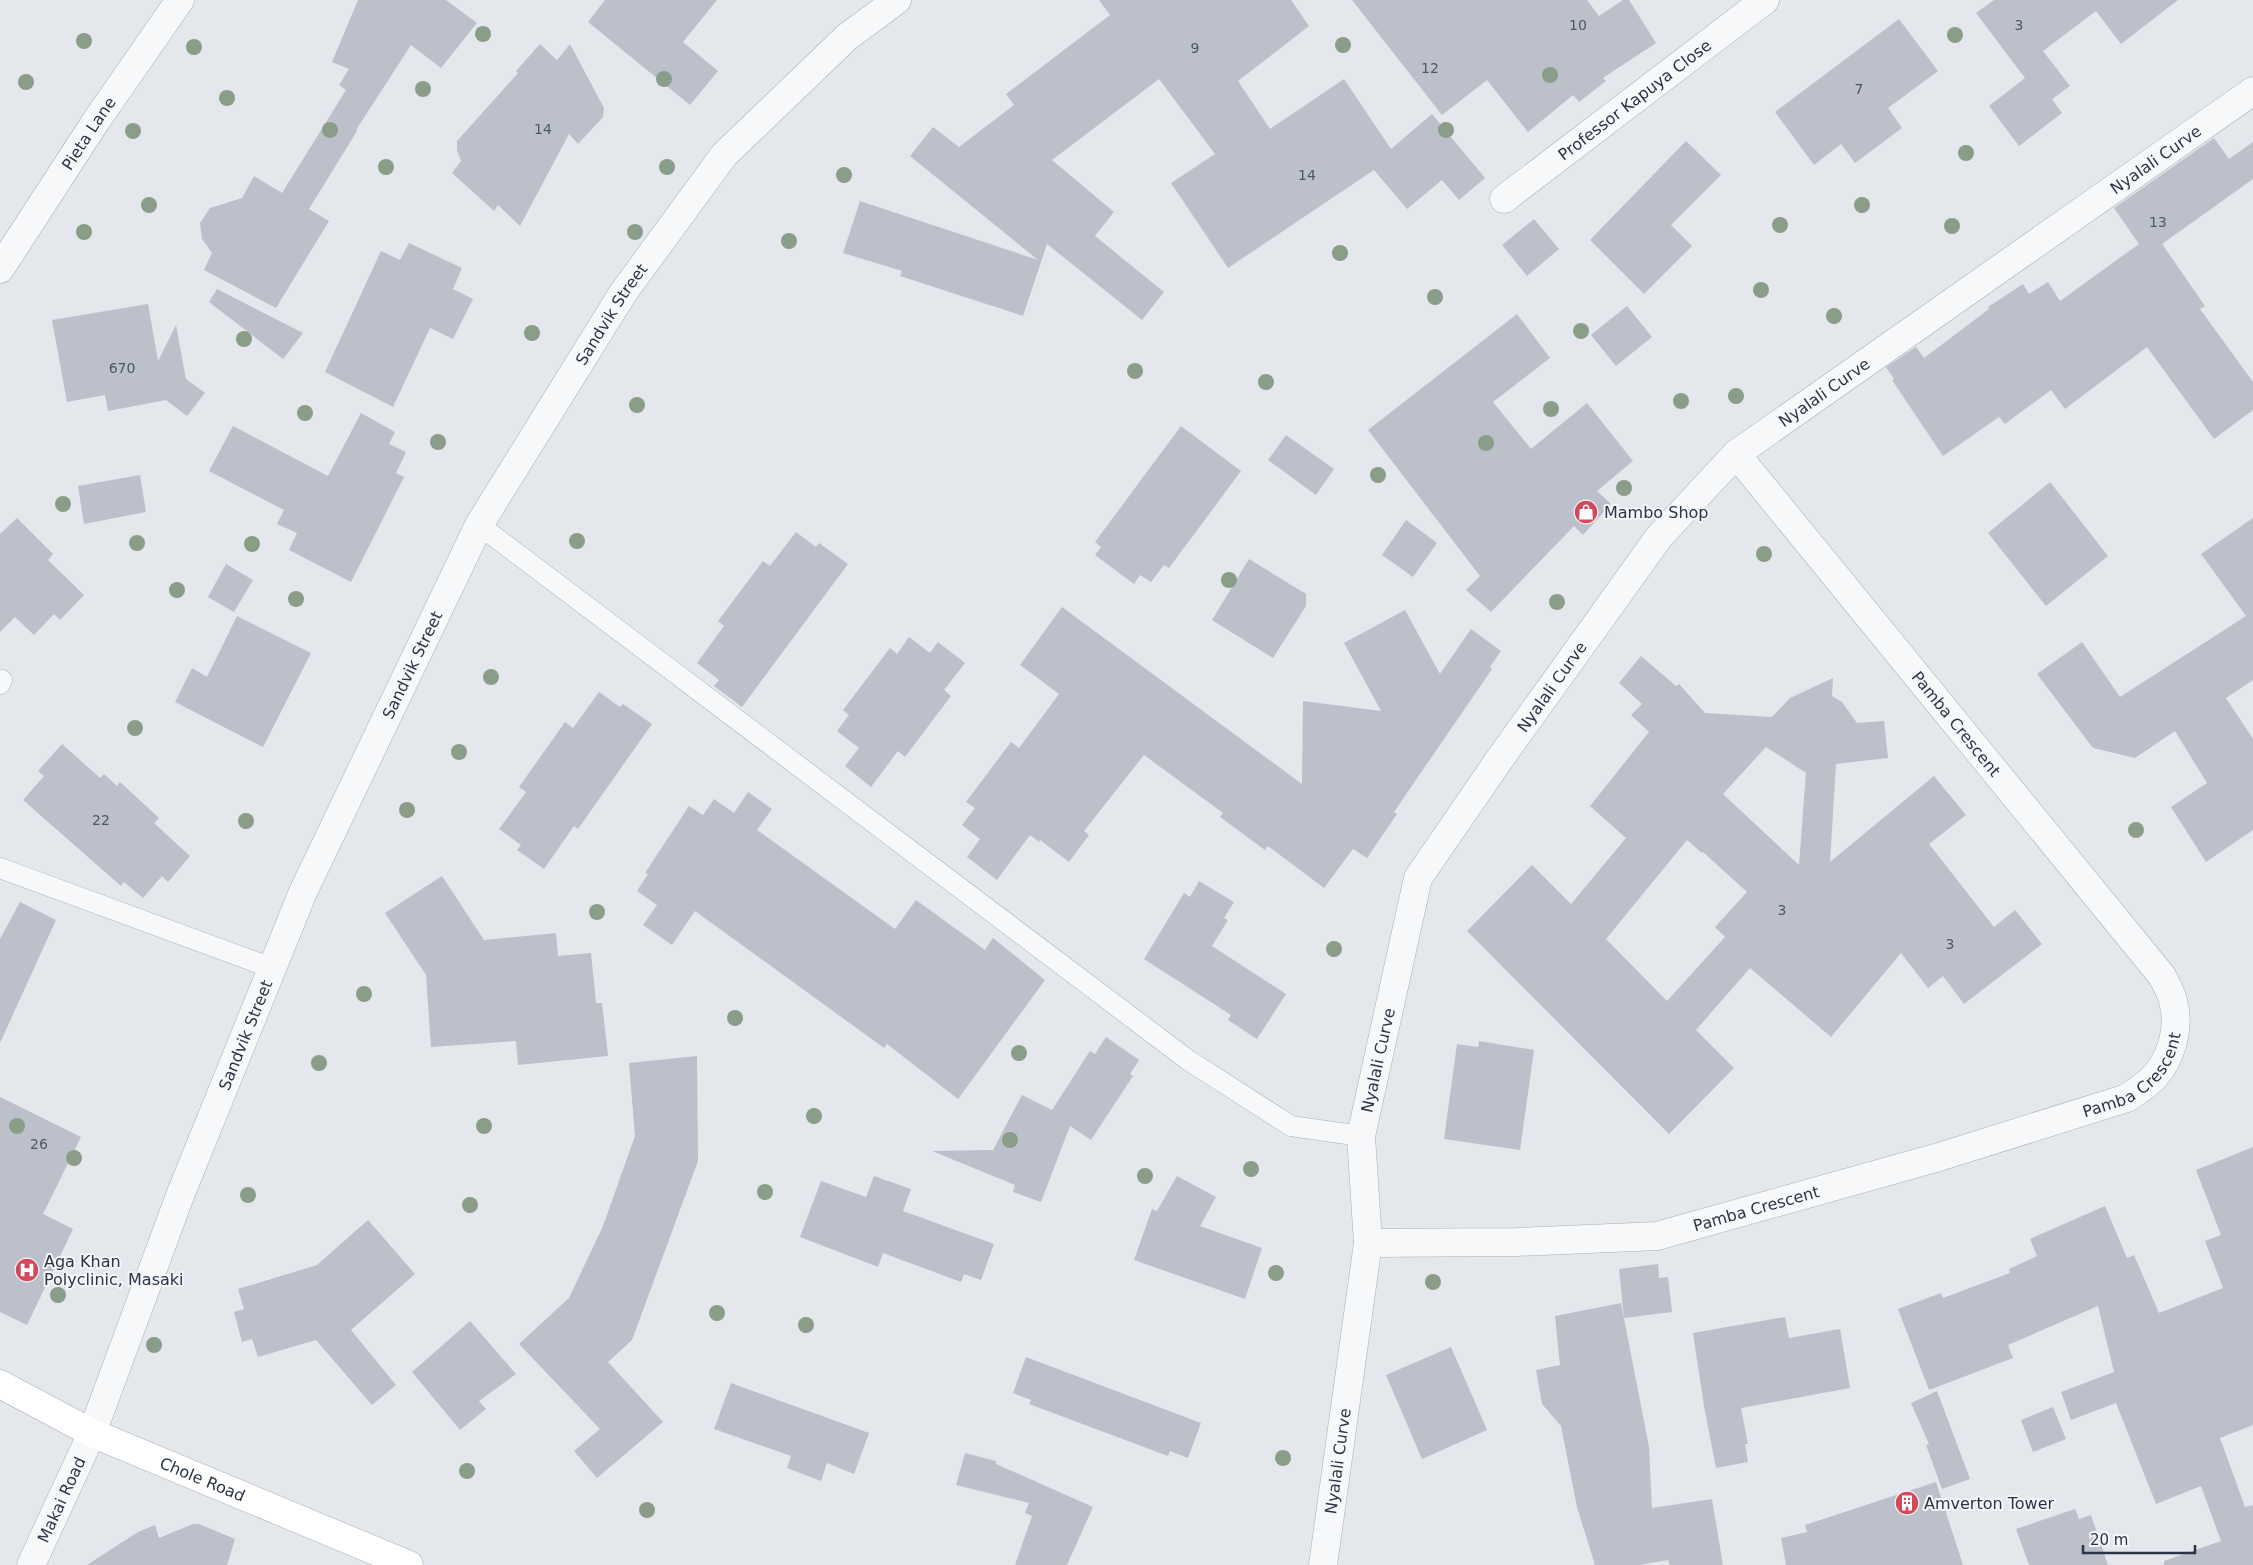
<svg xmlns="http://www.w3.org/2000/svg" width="2253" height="1565" viewBox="0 0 2253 1565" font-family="'DejaVu Sans',sans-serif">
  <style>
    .building { fill: #bbc0ca; fill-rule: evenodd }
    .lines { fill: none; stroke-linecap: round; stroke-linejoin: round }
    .lane-casing { stroke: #a9aeb7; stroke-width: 21 }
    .street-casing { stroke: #a9aeb7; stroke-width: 29 }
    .secondary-casing { stroke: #a9aeb7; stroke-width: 29 }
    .lane { stroke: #f7f8fa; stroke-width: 20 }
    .street { stroke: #f7f8fa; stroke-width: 28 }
    .secondary { stroke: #fff; stroke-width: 28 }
    .tree { fill: #899d89 }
    .labels { text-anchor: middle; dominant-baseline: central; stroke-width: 4; stroke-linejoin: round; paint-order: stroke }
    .number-label { font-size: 14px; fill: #4f5766 }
    .street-label { font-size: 16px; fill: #2b3445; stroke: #f4f6f9 }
    .poi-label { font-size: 16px; fill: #2b3445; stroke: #f4f6f9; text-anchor: start }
  </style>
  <rect width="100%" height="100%" fill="#e4e7ec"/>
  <g class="building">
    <polygon points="358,0 446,0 477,23 441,68 411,45 356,130 357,131 309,209 329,221 276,308 204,270 212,253 202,239 200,223 210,208 242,198 254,176 282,193 346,90 339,85 349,69 332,62"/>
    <polygon points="605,0 717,0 683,42 718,71 690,105 588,22"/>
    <polygon points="1099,0 1291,0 1309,26 1238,81 1270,129 1344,79 1391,149 1432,114 1485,178 1459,200 1442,180 1407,209 1374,170 1228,268 1171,183 1215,154 1159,79 1052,160 1114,212 1095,236 1164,292 1142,320 1047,244 1023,316 900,276 902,271 843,253 860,201 1038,260 910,156 933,127 959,147 1014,105 1006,94 1110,15"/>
    <polygon points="1352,0 1587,0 1599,16 1623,0 1629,0 1656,43 1603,78 1606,81 1579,102 1573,95 1528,132 1487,80 1442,115"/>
    <polygon points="1994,0 2178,0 2121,44 2096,11 2043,51 2070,86 2052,99 2062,113 2019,146 1989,106 2025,78 1976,13"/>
    <polygon points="1899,19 1938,71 1888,108 1902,128 1855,163 1841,144 1814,165 1775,112"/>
    <polygon points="540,44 557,60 570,44 604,108 603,117 578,144 569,134 520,226 498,205 494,211 452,173 461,161 457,150 457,141 518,73 516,71"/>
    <polygon points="2214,138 2229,159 2253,142 2253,179 2162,244 2205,306 2200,309 2253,382 2253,410 2214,439 2147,347 2065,409 2051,390 2005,424 1999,417 1943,456 1892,380 1894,379 1886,367 1916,347 1924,358 1989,309 1988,307 2023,284 2029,294 2048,282 2060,301 2139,244 2114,208"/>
    <polygon points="1686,141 1721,175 1671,225 1692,246 1644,294 1590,240"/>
    <polygon points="1534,219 1559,249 1527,276 1502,245"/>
    <polygon points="409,243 462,268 453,289 473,299 453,339 430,328 393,407 325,372 381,251 400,260"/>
    <polygon points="217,289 303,333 283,359 209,302"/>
    <polygon points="148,304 158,361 176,325 186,379 205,393 187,416 166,400 108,411 105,395 67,402 52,320"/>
    <polygon points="1627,306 1652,337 1616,366 1591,335"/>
    <polygon points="1517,314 1550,358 1493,402 1531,449 1587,403 1633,461 1597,491 1611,504 1583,535 1574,526 1491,612 1466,590 1480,576 1368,430"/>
    <polygon points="361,413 395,432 389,444 406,452 396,473 404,477 351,582 289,550 297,533 277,524 284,510 209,471 233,426 328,476"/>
    <polygon points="1181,426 1241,471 1169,568 1164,565 1151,582 1140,575 1134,584 1095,555 1101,547 1095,542"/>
    <polygon points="1286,435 1334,469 1316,495 1268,460"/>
    <polygon points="140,475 146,512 84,524 78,486"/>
    <polygon points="2050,482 2108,556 2046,606 1988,533"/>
    <polygon points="17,518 53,554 48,560 84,595 60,620 54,614 34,635 15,617 0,632 0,534"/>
    <polygon points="2253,518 2253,680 2226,698 2253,739 2253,830 2206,862 2171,807 2207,783 2175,731 2135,758 2093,748 2037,674 2082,642 2120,697 2246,616 2201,554"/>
    <polygon points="1406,520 1437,543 1413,577 1382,555"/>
    <polygon points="796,532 816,547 819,543 848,564 742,707 714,686 719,680 697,663 724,626 718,621 763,561 770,566"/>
    <polygon points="1249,559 1306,594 1306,606 1273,658 1212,620"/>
    <polygon points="226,564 253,580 234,612 208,597"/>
    <polygon points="1062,607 1302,784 1303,701 1381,711 1344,643 1405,610 1440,674 1471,629 1501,651 1490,667 1492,669 1394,812 1397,814 1367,858 1353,849 1324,888 1268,846 1265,850 1220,817 1223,813 1144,755 1084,831 1089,835 1069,862 1040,840 1039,842 1030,835 997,880 967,857 980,839 962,825 975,808 966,802 1011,742 1019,748 1059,694 1020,665"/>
    <polygon points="237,616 311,653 263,747 175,702 192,668 207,677"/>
    <polygon points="909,637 930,653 938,642 965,663 944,690 951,696 905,757 898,751 871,787 845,766 859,748 837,731 849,715 843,710 890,648 897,654"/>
    <path d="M1641,656L1676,686L1679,684L1705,713L1772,717L1790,698L1833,678L1832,696L1842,702L1857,723L1884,721L1888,758L1836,764L1830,862L1934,776L1966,815L1929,844L1994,927L2015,910L2042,944L1964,1004L1943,976L1928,988L1901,953L1831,1037L1750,968L1696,1030L1734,1068L1669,1134L1467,931L1532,865L1571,904L1626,838L1590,806L1649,732L1631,715L1642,704L1619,683ZM1766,747L1806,773L1799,865L1723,794ZM1687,840L1702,853L1703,852L1747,892L1715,927L1725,937L1667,1001L1606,939Z"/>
    <polygon points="599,692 620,707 623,704 652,724 578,829 574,826 544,869 517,850 521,845 499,829 526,792 519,787 565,722 573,728"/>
    <polygon points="62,744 100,778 104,774 117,786 120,782 159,818 154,823 190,856 168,882 162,876 143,898 124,882 121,886 23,800 44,776 38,771"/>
    <polygon points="748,792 772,809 757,830 895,929 916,900 985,950 993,938 1045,980 958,1099 887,1044 884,1048 695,911 672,945 643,925 657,905 637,891 648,874 645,873 689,806 703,815 714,799 734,813"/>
    <polygon points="442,876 484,940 556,933 558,956 591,953 596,1003 602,1003 608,1056 518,1065 516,1041 431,1047 426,975 385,913"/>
    <polygon points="1199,881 1234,902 1224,918 1228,920 1212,946 1286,994 1257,1039 1228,1020 1231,1015 1144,959 1184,893 1190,897"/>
    <polygon points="20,902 56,920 0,1043 0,939"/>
    <polygon points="1106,1037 1139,1060 1130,1074 1133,1076 1091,1140 1070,1126 1041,1202 1013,1192 1015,1185 932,1151 993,1150 1022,1095 1052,1110 1090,1051 1095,1054"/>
    <polygon points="1479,1041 1534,1050 1520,1150 1444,1139 1457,1044 1478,1047"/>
    <polygon points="697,1056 698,1161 632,1340 608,1362 663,1422 597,1478 574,1451 600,1429 519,1344 569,1298 603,1226 635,1136 629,1063"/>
    <polygon points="0,1097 81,1137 43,1214 73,1229 27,1325 0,1312"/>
    <polygon points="2253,1147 2253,1425 2220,1438 2245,1507 2253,1505 2253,1565 2164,1565 2164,1561 2221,1541 2201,1486 2156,1504 2116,1403 2071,1420 2061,1392 2114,1372 2098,1306 2008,1345 2013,1358 1929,1390 1898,1309 1941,1293 1943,1298 2010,1273 2009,1269 2037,1256 2030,1239 2105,1206 2127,1258 2134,1255 2159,1313 2223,1288 2205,1241 2221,1235 2196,1170"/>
    <polygon points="874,1176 911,1189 903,1211 994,1244 981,1280 964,1274 961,1282 883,1253 878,1267 800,1237 821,1181 866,1197"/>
    <polygon points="1177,1176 1216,1197 1200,1226 1262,1248 1245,1299 1134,1260 1152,1209 1157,1211"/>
    <polygon points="368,1220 415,1274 351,1330 396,1385 372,1405 316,1340 258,1357 252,1339 242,1342 234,1312 244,1309 238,1289 317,1265"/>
    <polygon points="1658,1264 1659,1278 1668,1277 1672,1312 1624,1318 1619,1269"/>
    <polygon points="1621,1303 1649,1447 1652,1508 1712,1499 1723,1565 1670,1565 1668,1560 1639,1565 1595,1565 1577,1507 1561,1426 1542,1404 1536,1370 1560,1365 1555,1316"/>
    <polygon points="1785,1317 1789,1338 1840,1329 1850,1388 1741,1408 1748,1444 1745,1444 1748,1462 1716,1468 1704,1406 1693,1333"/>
    <polygon points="470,1321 516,1374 479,1401 486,1409 460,1430 412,1372"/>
    <polygon points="1451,1347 1487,1430 1422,1459 1386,1375"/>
    <polygon points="1026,1357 1201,1423 1188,1458 1170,1451 1168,1456 1029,1404 1031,1400 1013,1393"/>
    <polygon points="731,1383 869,1433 854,1474 827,1463 821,1481 787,1468 791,1456 714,1429"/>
    <polygon points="1937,1391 1970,1479 1942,1489 1926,1445 1929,1444 1911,1403"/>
    <polygon points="2053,1407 2066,1439 2033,1452 2021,1420"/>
    <polygon points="965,1453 996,1461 996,1464 1093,1507 1067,1565 1015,1565 1032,1516 1025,1513 1029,1503 956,1485"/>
    <polygon points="1936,1482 1963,1565 1786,1565 1781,1538 1807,1532 1805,1525"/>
    <polygon points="2075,1509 2079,1519 2091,1515 2108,1565 2029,1565 2016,1529"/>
    <polygon points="193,1524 199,1524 235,1539 227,1565 87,1565 138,1532 155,1525 159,1538"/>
  </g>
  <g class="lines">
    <g class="lane-casing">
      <g id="lane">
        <polyline points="479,525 1188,1060 1291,1126 1361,1136"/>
        <polyline points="0,684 2,680"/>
        <polyline points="0,868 272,968"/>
      </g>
    </g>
    <g class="street-casing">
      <g id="street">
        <path id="s1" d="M1504,199L1765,0"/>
        <path id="s2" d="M0,269L96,121L180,0"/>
        <path id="s3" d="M1368,1243L1516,1242L1657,1236L1939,1157L2127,1098C2134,1093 2142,1088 2149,1082C2170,1064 2181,1028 2173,1001C2171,992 2166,984 2162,976L1736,454"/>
        <path id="s4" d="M31,1565L92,1433L181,1193L303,892L479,525L623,293L724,155L847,37L897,0"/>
        <path id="s5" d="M1323,1565L1368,1243L1361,1136L1418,878L1499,760L1659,537L1736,454L2253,91"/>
      </g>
    </g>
    <g class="secondary-casing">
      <g id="secondary">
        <path id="s6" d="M0,1384L92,1433L409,1565"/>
      </g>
    </g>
    <use href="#lane" class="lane"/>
    <use href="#street" class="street"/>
    <use href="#secondary" class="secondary"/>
  </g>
  <g class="tree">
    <circle cx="483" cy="34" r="8"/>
    <circle cx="1955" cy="35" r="8"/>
    <circle cx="84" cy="41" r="8"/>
    <circle cx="1343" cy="45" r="8"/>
    <circle cx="194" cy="47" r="8"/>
    <circle cx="1550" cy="75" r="8"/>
    <circle cx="664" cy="79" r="8"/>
    <circle cx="26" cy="82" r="8"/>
    <circle cx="423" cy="89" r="8"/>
    <circle cx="227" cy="98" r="8"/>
    <circle cx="330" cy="130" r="8"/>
    <circle cx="1446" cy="130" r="8"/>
    <circle cx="133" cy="131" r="8"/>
    <circle cx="1966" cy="153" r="8"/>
    <circle cx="386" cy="167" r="8"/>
    <circle cx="667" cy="167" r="8"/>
    <circle cx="844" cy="175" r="8"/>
    <circle cx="149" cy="205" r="8"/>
    <circle cx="1862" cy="205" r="8"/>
    <circle cx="1780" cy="225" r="8"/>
    <circle cx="1952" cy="226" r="8"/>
    <circle cx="84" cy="232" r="8"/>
    <circle cx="635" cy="232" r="8"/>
    <circle cx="789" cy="241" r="8"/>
    <circle cx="1340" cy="253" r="8"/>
    <circle cx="1761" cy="290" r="8"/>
    <circle cx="1435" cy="297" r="8"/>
    <circle cx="1834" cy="316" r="8"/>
    <circle cx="1581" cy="331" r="8"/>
    <circle cx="532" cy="333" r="8"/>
    <circle cx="244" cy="339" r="8"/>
    <circle cx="1135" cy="371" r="8"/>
    <circle cx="1266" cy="382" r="8"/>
    <circle cx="1736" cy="396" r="8"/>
    <circle cx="1681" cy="401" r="8"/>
    <circle cx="637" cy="405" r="8"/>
    <circle cx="1551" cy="409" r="8"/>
    <circle cx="305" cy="413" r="8"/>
    <circle cx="438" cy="442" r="8"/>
    <circle cx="1486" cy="443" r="8"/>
    <circle cx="1378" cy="475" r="8"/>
    <circle cx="1624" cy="488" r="8"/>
    <circle cx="63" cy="504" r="8"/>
    <circle cx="577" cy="541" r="8"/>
    <circle cx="137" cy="543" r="8"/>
    <circle cx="252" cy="544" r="8"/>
    <circle cx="1764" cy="554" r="8"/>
    <circle cx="1229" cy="580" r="8"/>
    <circle cx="177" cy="590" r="8"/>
    <circle cx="296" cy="599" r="8"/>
    <circle cx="1557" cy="602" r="8"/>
    <circle cx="491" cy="677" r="8"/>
    <circle cx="135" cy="728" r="8"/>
    <circle cx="459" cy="752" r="8"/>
    <circle cx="407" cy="810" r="8"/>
    <circle cx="246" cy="821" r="8"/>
    <circle cx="2136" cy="830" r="8"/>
    <circle cx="597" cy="912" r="8"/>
    <circle cx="1334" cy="949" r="8"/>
    <circle cx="364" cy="994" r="8"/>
    <circle cx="735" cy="1018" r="8"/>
    <circle cx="1019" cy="1053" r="8"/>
    <circle cx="319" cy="1063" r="8"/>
    <circle cx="814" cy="1116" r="8"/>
    <circle cx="17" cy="1126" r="8"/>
    <circle cx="484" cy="1126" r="8"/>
    <circle cx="1010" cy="1140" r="8"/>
    <circle cx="74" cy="1158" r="8"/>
    <circle cx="1251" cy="1169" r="8"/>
    <circle cx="1145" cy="1176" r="8"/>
    <circle cx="765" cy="1192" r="8"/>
    <circle cx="248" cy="1195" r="8"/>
    <circle cx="470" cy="1205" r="8"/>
    <circle cx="1276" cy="1273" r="8"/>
    <circle cx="1433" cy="1282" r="8"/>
    <circle cx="58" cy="1295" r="8"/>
    <circle cx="717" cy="1313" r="8"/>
    <circle cx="806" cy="1325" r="8"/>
    <circle cx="154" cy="1345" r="8"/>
    <circle cx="1283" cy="1458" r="8"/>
    <circle cx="467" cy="1471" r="8"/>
    <circle cx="647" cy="1510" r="8"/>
  </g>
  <defs>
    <g id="shop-disc" transform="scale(1.25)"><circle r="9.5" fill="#d1495b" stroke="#f4f6f9"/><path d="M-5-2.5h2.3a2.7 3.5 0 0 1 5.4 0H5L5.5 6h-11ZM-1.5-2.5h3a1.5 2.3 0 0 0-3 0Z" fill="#fff"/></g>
    <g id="hospital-disc" transform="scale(1.25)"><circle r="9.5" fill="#d1495b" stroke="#f4f6f9"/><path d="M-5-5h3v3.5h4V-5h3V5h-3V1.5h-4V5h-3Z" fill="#fff"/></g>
    <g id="building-disc" transform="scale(1.25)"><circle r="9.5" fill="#d1495b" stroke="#f4f6f9"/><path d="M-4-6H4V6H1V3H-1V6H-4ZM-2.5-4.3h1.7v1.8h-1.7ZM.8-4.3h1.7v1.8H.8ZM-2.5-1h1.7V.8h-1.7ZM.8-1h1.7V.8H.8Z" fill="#fff"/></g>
  </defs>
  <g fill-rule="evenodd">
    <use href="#shop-disc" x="1586" y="512"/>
    <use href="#hospital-disc" x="27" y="1270"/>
    <use href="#building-disc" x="1907" y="1503"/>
  </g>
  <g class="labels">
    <g class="number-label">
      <text x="1578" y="25">10</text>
      <text x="2019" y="25">3</text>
      <text x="1195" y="48">9</text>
      <text x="1430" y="68">12</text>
      <text x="1859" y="89">7</text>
      <text x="543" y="129">14</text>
      <text x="1307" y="175">14</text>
      <text x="2158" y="222">13</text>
      <text x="122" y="368">670</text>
      <text x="101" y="820">22</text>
      <text x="1782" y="910">3</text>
      <text x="1950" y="944">3</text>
      <text x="39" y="1144">26</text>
    </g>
    <g class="street-label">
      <text stroke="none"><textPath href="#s1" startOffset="164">Professor Kapuya Close</textPath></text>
      <text stroke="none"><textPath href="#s2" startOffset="162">Pieta Lane</textPath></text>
      <text stroke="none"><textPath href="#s5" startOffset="1740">Nyalali Curve</textPath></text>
      <text stroke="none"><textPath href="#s4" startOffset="1382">Sandvik Street</textPath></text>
      <text stroke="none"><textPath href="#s5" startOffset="1335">Nyalali Curve</textPath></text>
      <text stroke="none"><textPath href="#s4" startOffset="978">Sandvik Street</textPath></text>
      <text stroke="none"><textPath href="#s5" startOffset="930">Nyalali Curve</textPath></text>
      <text transform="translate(1956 724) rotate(51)">Pamba Crescent</text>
      <text stroke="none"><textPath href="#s4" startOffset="572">Sandvik Street</textPath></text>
      <text stroke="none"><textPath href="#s5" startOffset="510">Nyalali Curve</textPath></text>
      <text stroke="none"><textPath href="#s3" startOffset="798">Pamba Crescent</textPath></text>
      <text stroke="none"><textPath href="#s3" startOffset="392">Pamba Crescent</textPath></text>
      <text stroke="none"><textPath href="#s5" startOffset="105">Nyalali Curve</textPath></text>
      <text stroke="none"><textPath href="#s6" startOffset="224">Chole Road</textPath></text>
      <text stroke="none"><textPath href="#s4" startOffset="72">Makai Road</textPath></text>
    </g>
    <g class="poi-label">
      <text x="1604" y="512">Mambo Shop</text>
      <text x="44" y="1261">Aga Khan<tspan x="44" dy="18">Polyclinic, Masaki</tspan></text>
      <text x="1924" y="1503">Amverton Tower</text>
    </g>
  </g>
  <path d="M2083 1545v8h112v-8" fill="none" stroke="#2b3445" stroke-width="2.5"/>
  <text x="2090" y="1545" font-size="15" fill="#2b3445" stroke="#f4f6f9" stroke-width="4" paint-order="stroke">20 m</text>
</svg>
